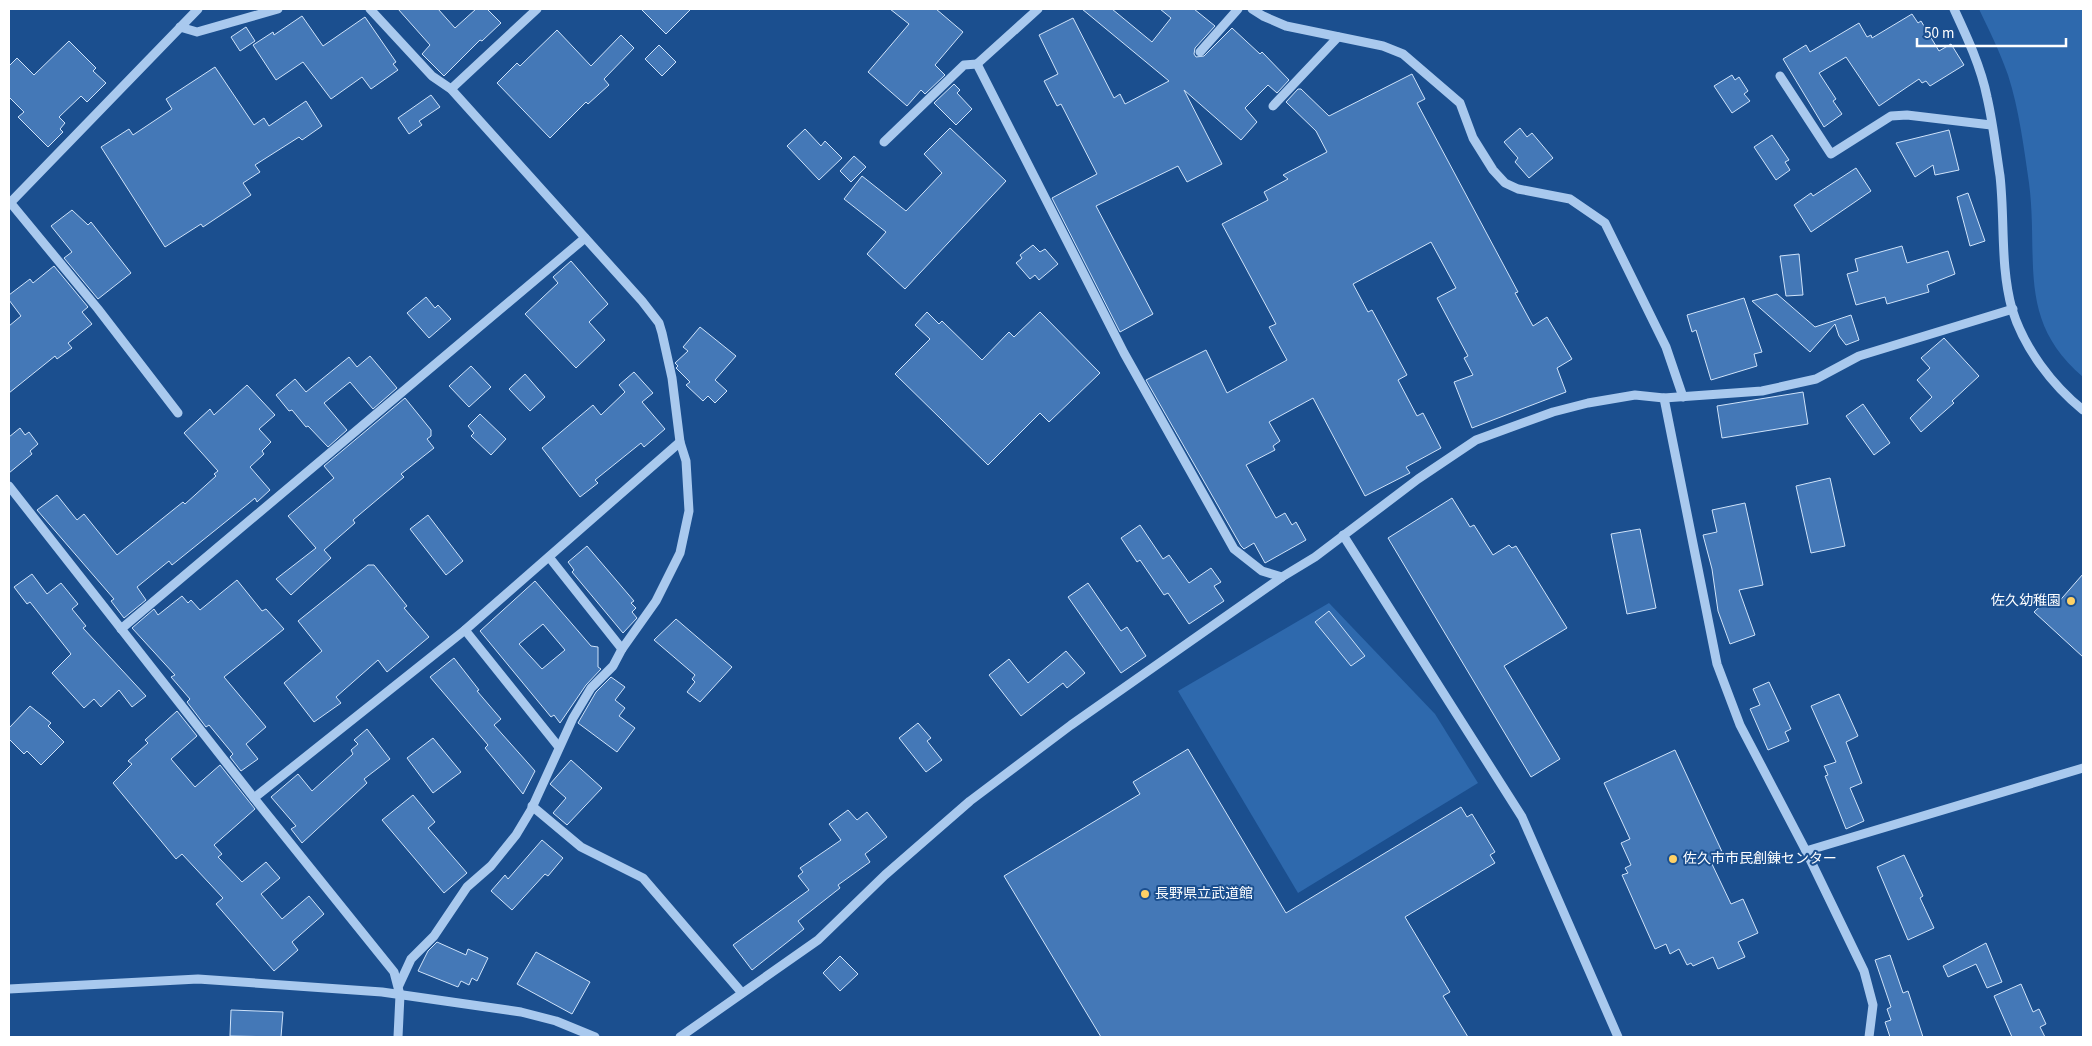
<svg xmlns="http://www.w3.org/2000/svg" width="2092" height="1046" viewBox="0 0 2092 1046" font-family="'Source Sans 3','Noto Sans JP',sans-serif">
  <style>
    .green { fill: #2e69ad }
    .building { fill: #4478b7; stroke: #cfe3fa; fill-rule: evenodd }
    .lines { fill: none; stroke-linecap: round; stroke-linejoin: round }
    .minor { stroke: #a9c9ee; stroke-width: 9 }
    .poi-dot { fill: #ffd166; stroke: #1b4f8f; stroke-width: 2 }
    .labels { text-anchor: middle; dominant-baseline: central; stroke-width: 4; stroke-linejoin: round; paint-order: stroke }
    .poi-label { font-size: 14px; fill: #fff; stroke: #1b4f8f; text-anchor: start }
  </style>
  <rect width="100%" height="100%" fill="#1b4f8f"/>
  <g class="green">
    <path d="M1979,9H2083V377C2016,320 2039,260 2029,183C2024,148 2019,109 2008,75C2000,52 1989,30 1979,9Z"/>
    <polygon points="1329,603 1435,714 1478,783 1298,893 1178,691"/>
  </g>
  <g class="building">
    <polygon points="398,9 438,9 455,28 476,9 487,9 501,23 482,41 480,40 444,76 422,54 430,45"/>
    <polygon points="641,9 691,9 666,34"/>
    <polygon points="890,9 936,9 963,32 935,65 945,75 925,94 921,90 907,106 868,72 909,24"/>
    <polygon points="1082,9 1112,9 1152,42 1171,18 1160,9 1194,9 1215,26 1195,48 1194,54 1196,57 1204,56 1232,28 1260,54 1262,52 1289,80 1277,93 1268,85 1245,108 1257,122 1241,140 1184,90 1222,164 1187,182 1178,166 1096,206 1153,314 1120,332 1052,198 1097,174 1061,104 1057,106 1044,81 1058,74 1039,35 1073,18 1114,98 1120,94 1125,104 1169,81"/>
    <polygon points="1912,14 1918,23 1921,21 1939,51 1951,44 1964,65 1930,86 1926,81 1922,83 1919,79 1879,106 1846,57 1819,73 1836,99 1833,101 1842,114 1824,127 1783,59 1806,45 1810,52 1859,23 1867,37 1871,35 1872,38"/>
    <polygon points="302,16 323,46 365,17 396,62 393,64 398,70 371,89 362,77 331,99 303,62 276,80 253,45 273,32 274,35"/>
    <polygon points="246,27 255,41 240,51 231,37"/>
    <polygon points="557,30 591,66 621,35 634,48 604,79 609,85 588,104 586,102 550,138 497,83 517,63 520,66"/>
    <polygon points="69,41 96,68 93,71 106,83 87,102 81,96 59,117 65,123 60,129 63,132 48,147 18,117 24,112 9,97 9,66 17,58 34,75"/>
    <polygon points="659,45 676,62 662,76 645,59"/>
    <polygon points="215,67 254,125 264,118 269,126 306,101 322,126 302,140 299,137 255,165 260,172 243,183 251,195 203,227 201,224 165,247 101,147 129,129 133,135 172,109 166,99"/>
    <polygon points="1412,74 1425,99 1417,103 1518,292 1515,293 1533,326 1547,317 1572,359 1557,368 1566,392 1472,428 1454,382 1473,375 1464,358 1468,356 1437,298 1456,288 1431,242 1353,284 1368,312 1372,310 1407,375 1398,380 1417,416 1423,413 1441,448 1406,467 1410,473 1365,496 1313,398 1269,422 1280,441 1273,446 1275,450 1246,465 1276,518 1285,513 1292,525 1296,522 1306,540 1265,563 1254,543 1244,549 1241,546 1146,380 1206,350 1227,393 1287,360 1269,327 1276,324 1222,224 1268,200 1264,192 1288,179 1283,175 1327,152 1316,131 1286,102 1298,89 1301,89 1329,116"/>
    <polygon points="1732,75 1735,80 1739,77 1748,91 1744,94 1750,101 1732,113 1714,86"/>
    <polygon points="954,84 960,90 957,93 972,109 956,125 934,103"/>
    <polygon points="431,95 440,107 419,121 422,125 409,134 398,118"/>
    <polygon points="950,128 1006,181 905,289 867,254 886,232 844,199 862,176 906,211 942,173 924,154"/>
    <polygon points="1520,128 1527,137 1532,133 1553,158 1529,178 1515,162 1518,158 1504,142"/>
    <polygon points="805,129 821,146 825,141 842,158 819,180 787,146"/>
    <polygon points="1949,130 1959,170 1935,175 1933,165 1915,177 1896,143"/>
    <polygon points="1772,135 1789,160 1785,162 1790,170 1776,180 1754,147"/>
    <polygon points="854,156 866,167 851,182 840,171"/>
    <polygon points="1856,168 1871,191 1811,232 1794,205 1811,193 1813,196"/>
    <polygon points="1968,193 1985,241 1970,246 1957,197"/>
    <polygon points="72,210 88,225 91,222 131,273 98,299 64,258 72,252 51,226"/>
    <polygon points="1033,245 1040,252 1045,249 1058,264 1039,280 1035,275 1030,279 1016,263 1022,258 1020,255"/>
    <polygon points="1902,246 1907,263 1948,251 1955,274 1927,285 1929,292 1887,304 1885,297 1856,305 1847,274 1858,271 1855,259"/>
    <polygon points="1799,254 1803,295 1786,296 1780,256"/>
    <polygon points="571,261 608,304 589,322 605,340 576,368 525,314 558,283 553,277"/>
    <polygon points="54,266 88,307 82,312 92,324 68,343 72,348 57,359 55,356 9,393 9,326 21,316 9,300 9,295 30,279 33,283"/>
    <polygon points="1777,294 1815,327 1851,315 1859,340 1846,345 1839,336 1835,324 1810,352 1752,301"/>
    <polygon points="426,297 435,308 438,305 451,319 429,338 407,313"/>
    <polygon points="1744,298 1762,352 1754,354 1757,366 1711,380 1696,330 1692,332 1687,315"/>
    <polygon points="927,312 939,324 942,321 982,360 1009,332 1014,337 1040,312 1100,373 1049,422 1040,413 988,465 895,374 930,339 915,325"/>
    <polygon points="700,327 736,356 715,380 727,391 715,403 708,396 703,401 686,385 690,382 676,368 678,366 675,363 688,351 683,347"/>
    <polygon points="1944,338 1979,376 1952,401 1954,403 1921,432 1910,418 1932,397 1917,380 1930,368 1921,358"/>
    <polygon points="370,356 397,388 373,409 350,382 324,403 347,430 328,447 308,426 306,427 292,410 289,411 276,395 295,379 306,392 349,357 357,367"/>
    <polygon points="471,366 491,387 469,407 449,386"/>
    <polygon points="634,372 653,393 642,402 665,429 644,447 641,443 595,480 598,483 580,497 542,448 593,405 601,415 625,392 619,385"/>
    <polygon points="525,374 545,397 530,411 509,389"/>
    <polygon points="247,385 275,415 259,429 271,442 262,451 264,454 250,467 270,490 257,502 255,498 249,503 172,565 169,561 137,587 146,600 124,618 111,601 114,599 37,510 57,495 77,520 84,514 117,555 183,502 185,504 216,476 214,474 218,471 184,433 210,409 214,415"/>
    <polygon points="1803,392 1808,424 1722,438 1717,406"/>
    <polygon points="405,398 431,430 431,436 427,439 434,448 401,474 404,477 353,520 355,523 324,550 331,558 291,595 276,579 316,548 288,516 334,478 324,466"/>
    <polygon points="1863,404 1890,443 1874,455 1846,416"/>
    <polygon points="480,414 506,439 491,455 471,436 474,433 468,426"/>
    <polygon points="20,428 25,435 29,432 38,444 30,451 32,454 9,473 9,437"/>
    <polygon points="1830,478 1845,546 1811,553 1796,486"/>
    <polygon points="1452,498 1470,527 1474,525 1493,555 1509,545 1512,548 1516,546 1567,628 1504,666 1560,759 1531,777 1388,538"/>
    <polygon points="1745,503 1763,585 1739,590 1755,635 1730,644 1718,611 1712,569 1703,535 1717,532 1712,510"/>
    <polygon points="428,515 463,561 446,575 410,529"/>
    <polygon points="1140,525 1163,559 1169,555 1189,583 1211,568 1221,582 1214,586 1224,601 1189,624 1168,593 1164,595 1140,560 1137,562 1121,538"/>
    <polygon points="1640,529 1656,608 1627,614 1611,534"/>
    <polygon points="587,546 634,601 631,603 636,608 632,612 637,618 623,633 572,572 574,570 568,562"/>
    <polygon points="368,565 374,565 407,606 404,608 429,637 387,672 378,660 336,697 341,703 314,722 284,683 322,651 298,621"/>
    <polygon points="32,574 47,594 61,583 78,604 72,609 86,626 83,628 146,696 132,707 119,690 101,707 94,699 84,708 52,673 71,654 30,602 27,604 14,587"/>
    <polygon points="2083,574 2083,657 2034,612 2049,598 2056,605"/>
    <polygon points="237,580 262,611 266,609 284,629 224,677 266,727 246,744 258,759 241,771 230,757 233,754 209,725 206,727 187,702 190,699 171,677 175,675 132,628 154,609 158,615 182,596 188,603 191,600 200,610"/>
    <path d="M535,581L591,646L598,647V667L601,669L586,685L560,723L554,715L551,717L480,631ZM543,624L565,650L542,669L519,644Z"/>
    <polygon points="1088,583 1121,631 1127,627 1146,656 1121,673 1068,597"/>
    <polygon points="1329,611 1365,656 1351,666 1315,622"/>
    <polygon points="676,619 732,667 700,702 687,692 695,682 692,679 695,675 654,640"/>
    <polygon points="1066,651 1085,673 1067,688 1063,683 1021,716 989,675 1009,659 1028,683"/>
    <polygon points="454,658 479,690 477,691 501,719 494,725 535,771 523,794 485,748 488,745 430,677"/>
    <polygon points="611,677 625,687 615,700 625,708 619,716 635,728 617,752 578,723 596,692"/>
    <polygon points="1769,682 1791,729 1785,732 1789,741 1768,750 1750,709 1760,705 1753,689"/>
    <polygon points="1839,694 1858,736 1846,742 1862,783 1850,788 1864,821 1846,829 1825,776 1828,775 1824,766 1836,762 1811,706"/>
    <polygon points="30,706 51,723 48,726 64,742 41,765 27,751 24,754 9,739 9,728"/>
    <polygon points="177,711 197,736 171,759 195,787 220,765 255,809 214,845 222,854 218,857 242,882 266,862 280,878 261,894 282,919 309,896 324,914 292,942 298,950 274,971 216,904 223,898 182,854 176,859 113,783 132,764 128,761 148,743 145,740"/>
    <polygon points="918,723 931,738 927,741 942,760 926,772 899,738"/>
    <polygon points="367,729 390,759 364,779 367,783 302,843 291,829 296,826 271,797 298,774 312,791 353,754 351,750 358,744 354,740"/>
    <polygon points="433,738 461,772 433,793 407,758"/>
    <polygon points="1188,749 1286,913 1461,807 1467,817 1472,814 1495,852 1490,855 1495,863 1405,917 1450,992 1443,996 1468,1037 1101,1037 1004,876 1140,794 1133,782"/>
    <polygon points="1675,750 1724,856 1711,862 1731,904 1743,899 1758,933 1738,942 1745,957 1718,969 1713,957 1693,966 1691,963 1687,965 1679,949 1670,954 1666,944 1655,949 1622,875 1628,873 1625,868 1631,865 1621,843 1630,839 1604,783"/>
    <polygon points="571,760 602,788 567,825 553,813 566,798 550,784"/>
    <polygon points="413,795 435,822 428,828 467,873 444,893 382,820"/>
    <polygon points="848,810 857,820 867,812 887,837 865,854 870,862 838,885 840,888 798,921 804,929 752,970 733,945 809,890 798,876 803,872 800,868 841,840 829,824"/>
    <polygon points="542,840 563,858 548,876 545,874 512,910 491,891 505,875 508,879"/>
    <polygon points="1904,855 1923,896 1920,898 1934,928 1908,940 1877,867"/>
    <polygon points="437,942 466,955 468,949 488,958 477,981 472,978 469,985 461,981 458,987 418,971 428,951"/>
    <polygon points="1986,943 2002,982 1987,988 1976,964 1948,977 1943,966"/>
    <polygon points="536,952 590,982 572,1014 517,984"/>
    <polygon points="1890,955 1903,993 1908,991 1923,1037 1890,1037 1885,1022 1891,1020 1887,1009 1891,1007 1875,960"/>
    <polygon points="840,956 858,974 840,991 823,973"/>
    <polygon points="2021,984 2033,1012 2039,1009 2046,1024 2040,1027 2045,1037 2012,1037 1994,996"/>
    <polygon points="231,1010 283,1012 281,1037 230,1036"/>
  </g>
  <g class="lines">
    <g class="minor">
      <polyline points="370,9 432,76 451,89 642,301 659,323 662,333 672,378 680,442 686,461 689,511 680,553 656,601 622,649 613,666 591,688 573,718 531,810 516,835 491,866 467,887 434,936 411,959 399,985"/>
      <polyline points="1252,9 1263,16 1286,26 1383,46 1403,54 1460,103 1473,138 1493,170 1505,183 1518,189 1570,199 1605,223 1666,347 1683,397"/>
      <path d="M1954,9C1967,37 1981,67 1987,97C1993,123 1996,150 2000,176C2005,220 2000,266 2012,309C2024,348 2052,385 2083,410"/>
      <polyline points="180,27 197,32 278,9"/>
      <polyline points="1200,52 1238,9"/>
      <polyline points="977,64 1038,9"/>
      <polyline points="1780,76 1831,154 1891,116 1907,115 1991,125"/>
      <polyline points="451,89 537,9"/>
      <polyline points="1273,106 1338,37"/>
      <polyline points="884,142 964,65 977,64 1124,353 1234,549 1262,571 1282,577"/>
      <polyline points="9,201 98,309 178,413"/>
      <polyline points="9,204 198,9"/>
      <polyline points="1664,398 1717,664 1740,725 1806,851 2083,768"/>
      <polyline points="9,486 254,798 465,630 680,442"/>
      <polyline points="1343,535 1522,817 1618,1037"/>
      <polyline points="549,557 622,649"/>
      <polyline points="121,629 585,238"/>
      <polyline points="465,630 558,746"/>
      <polyline points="254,798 394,972 400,995 398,1037"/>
      <polyline points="532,806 581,847 643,878 742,993"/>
      <polyline points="1806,851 1864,971 1873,1005 1869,1037"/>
      <polyline points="9,989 198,979 382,992 521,1012 556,1021 595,1037"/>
      <polyline points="680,1037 818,940 885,875 970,801 1071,725 1282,577 1315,557 1418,479 1476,440 1553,412 1588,403 1635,395 1664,398 1762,391 1816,379 1859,356 2013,309"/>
    </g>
  </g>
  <g class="poi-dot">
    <circle cx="2071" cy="601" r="5"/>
    <circle cx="1673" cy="859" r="5"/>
    <circle cx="1145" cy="894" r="5"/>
  </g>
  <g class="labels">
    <g class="poi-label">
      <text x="2061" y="601" text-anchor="end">佐久幼稚園</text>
      <text x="1683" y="859">佐久市市民創錬センター</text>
      <text x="1155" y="894">長野県立武道館</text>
    </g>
  </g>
  <rect width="2092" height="1046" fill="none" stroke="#ffffff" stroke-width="20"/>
  <path d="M1917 38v8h149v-8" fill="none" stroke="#ffffff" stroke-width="2.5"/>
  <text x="1924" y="38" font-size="15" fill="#ffffff" stroke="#1b4f8f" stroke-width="4" paint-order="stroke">50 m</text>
</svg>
